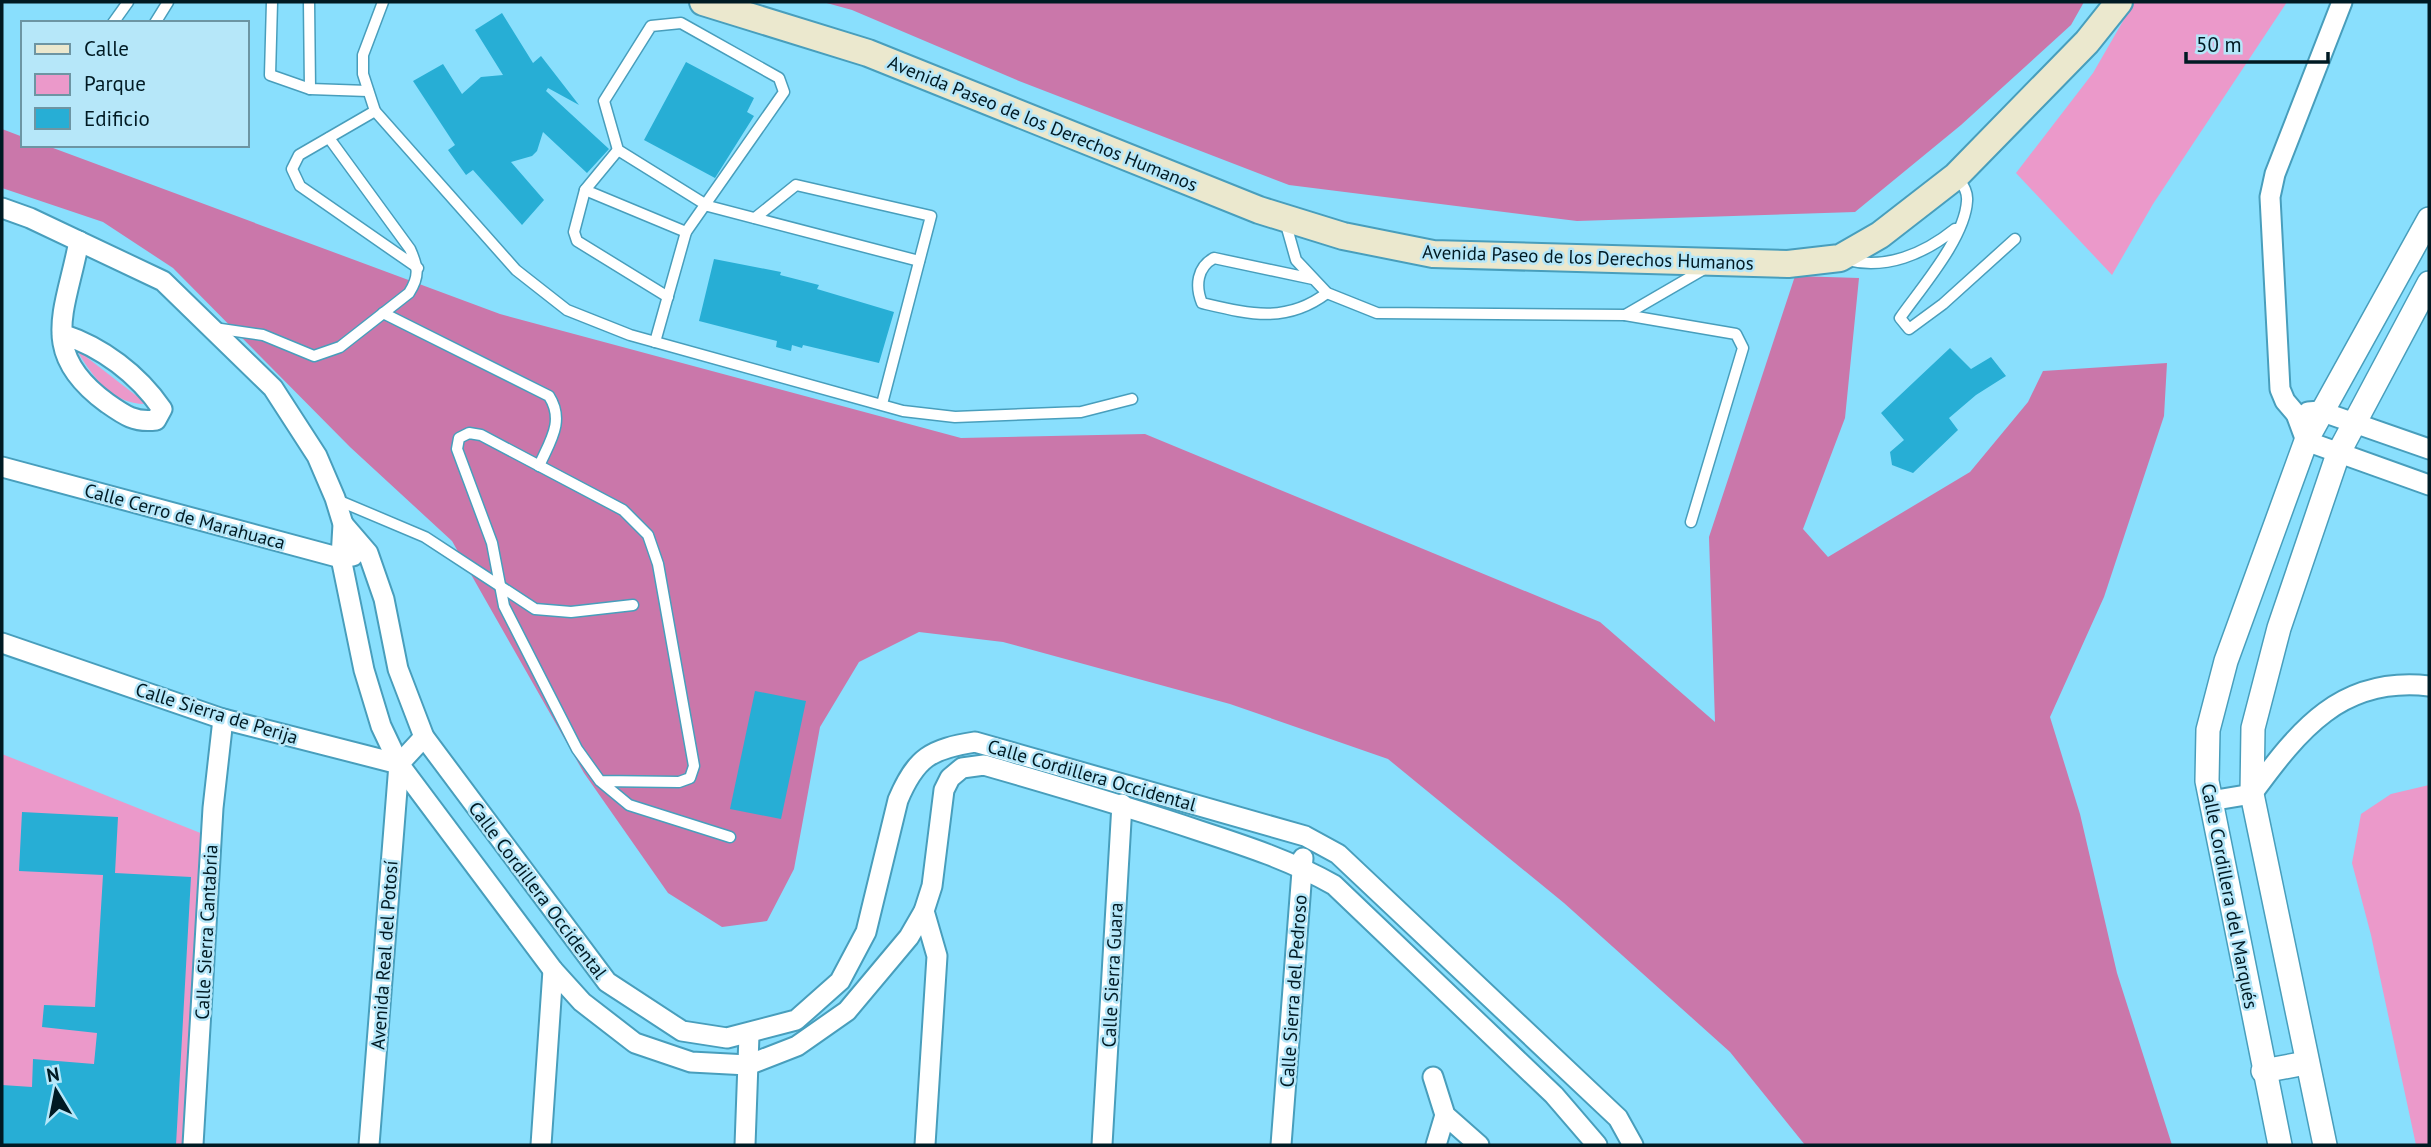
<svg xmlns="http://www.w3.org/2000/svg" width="2431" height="1147" viewBox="0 0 2431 1147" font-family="'PT Sans',sans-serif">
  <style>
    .green { fill: #eb99ca }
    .forest { fill: #ca77aa }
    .building { fill: #27aed5 }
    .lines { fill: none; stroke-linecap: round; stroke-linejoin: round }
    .service-casing { stroke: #489ebc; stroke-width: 13 }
    .minor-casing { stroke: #489ebc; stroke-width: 23 }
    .tertiary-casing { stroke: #489ebc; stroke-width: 26 }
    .secondary-casing { stroke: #489ebc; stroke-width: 30 }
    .service { stroke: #fff; stroke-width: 10 }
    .minor { stroke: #fff; stroke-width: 19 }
    .tertiary { stroke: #fff; stroke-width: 23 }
    .secondary { stroke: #ebe8ce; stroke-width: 26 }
    .labels { text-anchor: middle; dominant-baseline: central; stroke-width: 5; stroke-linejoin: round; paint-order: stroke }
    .street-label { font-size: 19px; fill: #001a23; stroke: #b6e7f9 }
  </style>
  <rect width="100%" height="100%" fill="#89dffd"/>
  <g class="green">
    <polygon points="2134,2 2287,2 2153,204 2112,275 2016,173 2093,73"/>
    <path d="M76,349L147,404C112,405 92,376 76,349Z"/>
    <polygon points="2,754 203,834 182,1145 2,1145"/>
    <polygon points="2429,785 2429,1145 2416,1145 2371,935 2352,863 2361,814 2391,794"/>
  </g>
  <g class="forest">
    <polygon points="823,2 2084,2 2071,25 1961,125 1855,212 1577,221 1289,185 1019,81 852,10"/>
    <polygon points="2,129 23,137 23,145 45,145 500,314 961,438 1145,434 1600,622 1715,722 1709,537 1795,276 1859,278 1845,418 1803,529 1828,557 1970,472 2028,402 2043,371 2167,363 2164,416 2104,597 2050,717 2080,814 2117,973 2172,1145 1805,1145 1730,1052 1564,903 1388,759 1230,704 1003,642 919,632 859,662 820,727 794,869 767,921 722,927 668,893 584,773 452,541 350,447 173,268 103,222 2,188"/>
  </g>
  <g class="building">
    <polygon points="502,13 533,63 541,56 579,105 548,88 546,91 609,149 587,173 543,132 537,151 532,156 511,162 544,200 522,225 473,170 466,175 448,150 455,145 413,81 443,64 462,94 481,77 503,75 475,30"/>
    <polygon points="686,62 754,98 747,112 754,116 715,178 644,140"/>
    <polygon points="714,259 781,272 780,275 819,285 817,289 894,312 879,363 803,345 802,348 792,345 791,351 776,347 777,341 699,321"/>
    <polygon points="1950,348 1971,369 1991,357 2006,376 1976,395 1949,418 1958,430 1913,473 1892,465 1890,452 1904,440 1881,413"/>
    <polygon points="755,691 806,701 781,819 730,809"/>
    <polygon points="22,812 118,817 115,873 191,877 176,1145 2,1145 2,1085 32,1087 33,1059 94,1064 97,1033 42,1027 44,1005 95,1007 103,875 19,871"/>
  </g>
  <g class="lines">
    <g class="service-casing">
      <g id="service">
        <polyline points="272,2 270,75 310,89 368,91"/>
        <polyline points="309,2 310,89"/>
        <polyline points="383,2 363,55 363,74 375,111 516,270 567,310 630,335 903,411 955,417 1081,412 1132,399"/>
        <polyline points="113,23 128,2"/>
        <polyline points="155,23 168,2"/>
        <polyline points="375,111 299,155 292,169 300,186 418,268"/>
        <polyline points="618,150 585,190 686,232"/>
        <path d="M1957,176C1962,184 1968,191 1967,201C1965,238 1921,288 1900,318L1909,329L1943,304L2015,239"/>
        <polyline points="585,190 574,232 577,241 668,297"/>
        <polyline points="755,218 796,185 931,216 882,404"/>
        <polyline points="1285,221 1296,260 1327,293 1377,313 1625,315 1706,268"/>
        <path d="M1847,260C1886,270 1924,254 1955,229"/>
        <path d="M1313,279L1214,258C1197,267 1195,286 1202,303C1249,314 1286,324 1327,293"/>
        <path d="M383,313L549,396C565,421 550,441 539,466"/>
        <polyline points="1625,315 1736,334 1743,348 1691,522"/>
        <path d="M214,328L263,335L314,356L340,347L409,293C420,276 418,267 410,249L329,138"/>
        <polyline points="655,342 686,232 784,92 779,78 681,23 651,26 604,101 618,150 708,206 919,261"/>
        <polyline points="335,499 425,537 535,609 571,612 633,605"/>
        <polyline points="600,781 679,782 690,778 694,766 658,564 648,535 623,510 481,435 469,433 459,438 457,449 492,543 504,606 577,749 600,781 629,805 730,837"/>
      </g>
    </g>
    <g class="minor-casing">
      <g id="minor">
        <polyline points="2342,2 2275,174 2270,197 2280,389 2285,401 2296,414 2306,441 2429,485"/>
        <path d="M2,208L30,218L163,281L273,388L317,456L335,498L343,524L341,558L364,670L381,726L399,764L553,970L582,1002L635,1043L691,1062L748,1065L797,1046L847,1011L909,937L924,911L932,886L944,790L950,778L962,768L984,765C1057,786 1129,807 1200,831C1246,846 1292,861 1334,885L1554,1095L1597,1145"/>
        <path d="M62,334C102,347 138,374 162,409L156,420C135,423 124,415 107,403C37,352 66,311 79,241"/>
        <polyline points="2308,412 2320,411 2429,449"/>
        <polyline points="2,467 341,558 353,556"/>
        <path d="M343,524L368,553L384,599L398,669L424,737L607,982L682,1031L727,1038L796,1020L840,981L866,932L898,800C916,757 931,749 975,742L1305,836L1338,854L1618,1118L1633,1145"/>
        <polyline points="2,643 223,719 399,764 424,737"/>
        <path d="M2210,801L2252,794C2299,730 2341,676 2429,686"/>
        <polyline points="924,911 937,956 925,1145"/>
        <polyline points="1433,1077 1445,1115 1479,1145"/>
        <polyline points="193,1145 213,808 223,719"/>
        <polyline points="369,1145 399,764"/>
        <polyline points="541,1145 553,970"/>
        <polyline points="745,1145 749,1035"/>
        <polyline points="1102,1145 1122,804"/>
        <polyline points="1281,1145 1303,858"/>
        <polyline points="1436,1145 1445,1115"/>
      </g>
    </g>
    <g class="tertiary-casing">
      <g id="tertiary">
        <polyline points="2263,1071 2306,1063"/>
        <polyline points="2280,1145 2207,781 2208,730 2226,661 2306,441 2429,219"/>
        <polyline points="2325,1145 2252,794 2253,728 2279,628 2338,454 2429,283"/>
      </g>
    </g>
    <g class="secondary-casing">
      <polyline id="secondary" points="703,2 868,53 1259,210 1343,236 1433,254 1788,264 1840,258 1880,235 1956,176 2087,42 2119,2"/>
    </g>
    <use href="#service" class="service"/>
    <use href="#minor" class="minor"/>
    <use href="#tertiary" class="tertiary"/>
    <use href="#secondary" class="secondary"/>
  </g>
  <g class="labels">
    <g class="street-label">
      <text transform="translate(1043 123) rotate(22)">Avenida Paseo de los Derechos Humanos</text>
      <text transform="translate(1588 257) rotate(2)">Avenida Paseo de los Derechos Humanos</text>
      <text transform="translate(185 516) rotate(15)">Calle Cerro de Marahuaca</text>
      <text transform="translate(217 713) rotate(17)">Calle Sierra de Perija</text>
      <text transform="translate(1092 775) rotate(16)">Calle Cordillera Occidental</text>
      <text transform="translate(538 890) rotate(53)">Calle Cordillera Occidental</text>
      <text transform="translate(2230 896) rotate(79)">Calle Cordillera del Marqués</text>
      <text transform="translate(206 932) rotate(-87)">Calle Sierra Cantabria</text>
      <text transform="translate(384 955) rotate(-86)">Avenida Real del Potosí</text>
      <text transform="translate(1112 975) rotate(-87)">Calle Sierra Guara</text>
      <text transform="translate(1293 991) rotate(-86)">Calle Sierra del Pedroso</text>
    </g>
  </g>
  <rect width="2431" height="1147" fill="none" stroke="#001a23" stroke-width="7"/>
  <rect x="21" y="21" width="228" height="126" fill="#b6e7f9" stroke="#6d95a3" stroke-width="2"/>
  <rect x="35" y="44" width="35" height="10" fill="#ebe8ce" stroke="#6d95a3" stroke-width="2"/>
  <text x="84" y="56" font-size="21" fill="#001a23">Calle</text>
  <rect x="35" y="74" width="35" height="21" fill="#eb99ca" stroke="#6d95a3" stroke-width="2"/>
  <text x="84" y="91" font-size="21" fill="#001a23">Parque</text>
  <rect x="35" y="108" width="35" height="21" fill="#27aed5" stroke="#6d95a3" stroke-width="2"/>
  <text x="84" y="126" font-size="21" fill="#001a23">Edificio</text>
  <g transform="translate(56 1091) rotate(350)" stroke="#b6e7f9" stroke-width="5" paint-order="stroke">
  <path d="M0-5L12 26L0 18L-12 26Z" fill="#001a23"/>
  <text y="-10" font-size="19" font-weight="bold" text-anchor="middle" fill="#001a23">N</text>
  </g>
  <path d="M2186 52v10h142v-10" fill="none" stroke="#001a23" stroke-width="3.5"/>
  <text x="2196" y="52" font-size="21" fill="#001a23" stroke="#b6e7f9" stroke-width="5" paint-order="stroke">50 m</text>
</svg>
